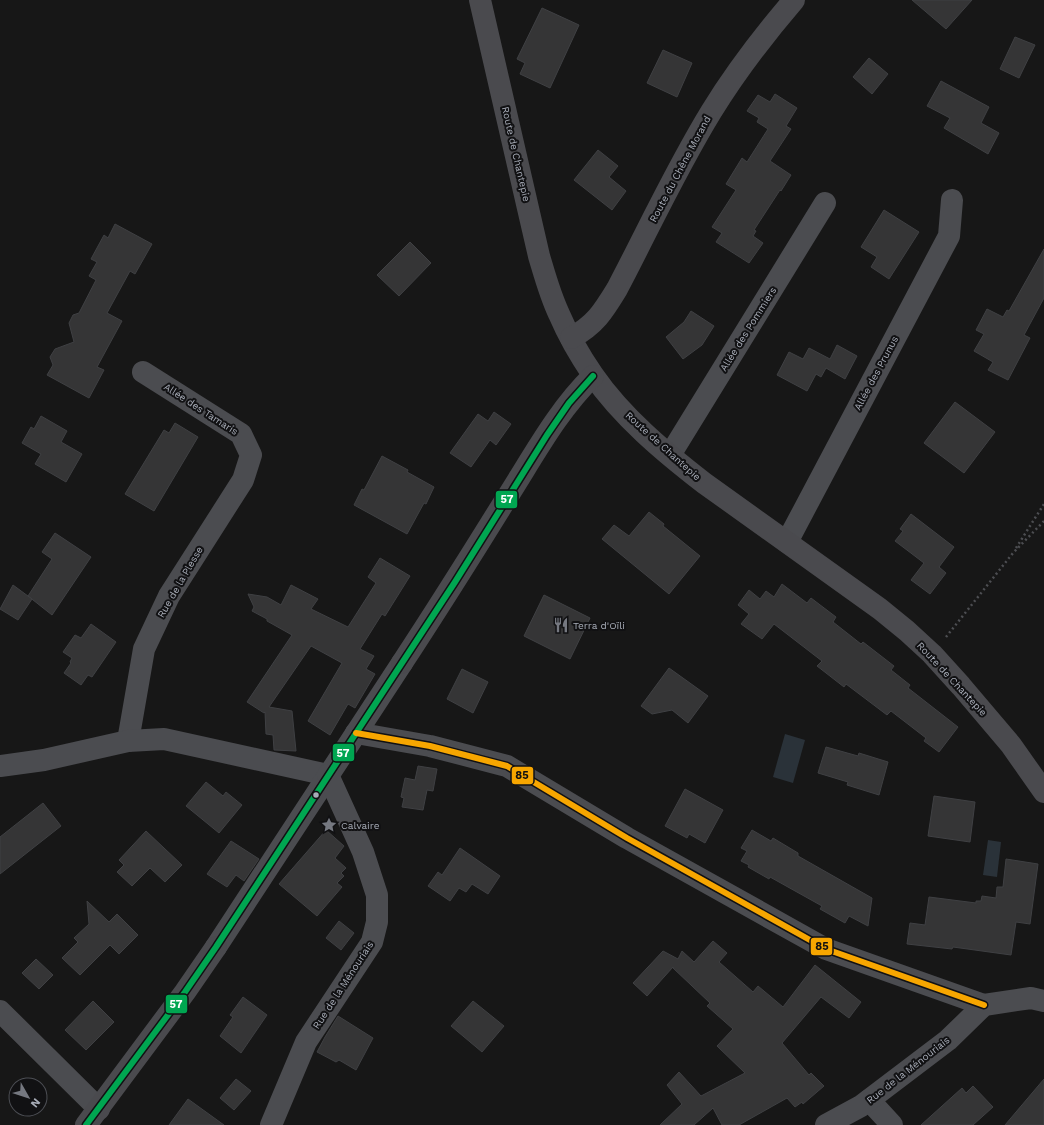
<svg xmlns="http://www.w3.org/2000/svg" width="1044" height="1125" viewBox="0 0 1044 1125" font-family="'Work Sans',sans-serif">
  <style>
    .water { fill: #2a3239 }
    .building { fill: #353536; stroke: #3f4043 }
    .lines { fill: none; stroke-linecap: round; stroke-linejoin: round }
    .path { stroke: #4d4e52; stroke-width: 2.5; stroke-dasharray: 2 3; stroke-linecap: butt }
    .street { stroke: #4b4c50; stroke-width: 22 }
    .secondary { stroke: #4a4a4e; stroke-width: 22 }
    .bus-1-casing { stroke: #111113; stroke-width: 9 }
    .bus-2-casing { stroke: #111113; stroke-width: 9 }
    .bus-1 { stroke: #00a651; stroke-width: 6 }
    .bus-2 { stroke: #f7a600; stroke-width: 6 }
    .bus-dot { fill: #a8adb8; stroke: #111113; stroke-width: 1.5 }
    .labels { text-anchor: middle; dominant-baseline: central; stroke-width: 4; stroke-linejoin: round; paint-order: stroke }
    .street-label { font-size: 10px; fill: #a8adb8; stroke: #111113 }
    .poi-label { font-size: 10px; fill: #a8adb8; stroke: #111113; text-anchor: start }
    .line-badge { stroke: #111113; stroke-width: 1.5 }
    .badge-label { font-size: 11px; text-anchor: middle; font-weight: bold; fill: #fff }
    .pale-badge-label { font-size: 11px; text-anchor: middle; font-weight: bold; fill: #111 }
  </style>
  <rect width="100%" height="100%" fill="#171717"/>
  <g class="water">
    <polygon points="785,734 805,740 793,783 773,777"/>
    <polygon points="988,840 1001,842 997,877 983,875"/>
  </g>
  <g class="building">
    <polygon points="912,0 972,0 946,29"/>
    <polygon points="542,8 579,25 550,88 520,74 525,63 517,59"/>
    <polygon points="1015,37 1035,45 1019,78 1000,69"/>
    <polygon points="663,50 692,63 677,97 647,83"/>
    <polygon points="869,58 888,74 872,94 853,77"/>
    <polygon points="941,81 989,107 981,123 999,133 988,154 944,128 950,118 927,106"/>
    <polygon points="775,94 797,108 786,126 791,129 770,161 791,175 781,191 780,190 754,230 756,231 753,236 763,243 749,263 716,242 722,233 712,227 736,190 726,184 742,158 747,162 768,129 757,122 759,118 747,111 758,95 770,102"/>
    <polygon points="598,150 618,166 609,177 626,191 612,210 574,180"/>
    <polygon points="884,210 919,232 889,279 871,267 877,257 861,247"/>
    <polygon points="115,224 152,244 135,274 130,271 107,313 122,321 97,367 104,370 89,398 47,375 53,365 50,357 55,349 74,342 69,323 73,315 79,313 96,280 89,276 97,262 91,259 104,235 108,238"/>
    <polygon points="410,242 431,263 399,296 377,275"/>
    <polygon points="1044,249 1044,298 1024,335 1030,338 1008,380 988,370 993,362 974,351 984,334 976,330 987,309 1003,317 1007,310 1009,311"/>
    <polygon points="691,311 714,326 702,345 683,359 666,337 684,322"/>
    <polygon points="837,345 857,356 845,379 826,368 821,377 816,374 807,391 777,375 789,352 803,359 809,348 830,359"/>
    <polygon points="955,402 995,432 964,473 924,443"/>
    <polygon points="494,412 511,424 496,445 490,440 471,467 450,453 478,414 488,421"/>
    <polygon points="41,416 67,431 61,442 82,454 66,482 35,464 41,454 22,443 31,427 34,429"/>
    <polygon points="175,423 198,437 154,511 125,494 164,430 169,433"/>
    <polygon points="382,456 408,470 407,472 434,487 426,504 424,503 407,534 354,505 362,489 364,490"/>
    <polygon points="649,512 664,524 663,526 700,556 669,594 602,539 614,525 629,536"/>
    <polygon points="911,514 954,547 939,567 946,573 930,594 911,580 924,563 895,541 903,531 900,529"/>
    <polygon points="55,533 91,557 52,615 28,596 52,559 42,552"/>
    <polygon points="380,558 410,576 385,616 382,614 360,649 374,656 366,669 375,674 355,708 348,704 330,735 308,721 342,663 311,646 269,707 292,711 296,751 274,750 273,735 266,734 265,712 264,713 247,702 292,635 267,621 267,619 252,611 254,607 248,594 267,597 281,605 291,585 318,599 311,609 348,627 376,583 368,577"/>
    <polygon points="782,584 807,603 811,598 836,617 833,622 861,644 863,642 894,666 891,670 910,685 908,688 958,727 939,752 924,741 926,738 891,711 887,715 846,684 844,687 817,666 822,661 774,624 762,639 741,624 749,614 738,605 749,590 760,599 766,591 774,597"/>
    <polygon points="13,585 32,599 18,620 0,609"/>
    <polygon points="544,595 590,618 570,659 524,636"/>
    <polygon points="91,624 116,642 92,677 88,675 81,685 64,673 71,663 70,662 72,658 63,652 75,635 81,638"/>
    <polygon points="669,668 708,696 688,723 672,710 652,714 641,706"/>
    <polygon points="462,669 488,682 473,713 447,699"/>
    <polygon points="826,747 858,756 859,753 888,762 879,795 847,785 848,782 818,773"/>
    <polygon points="418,766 437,769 433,791 427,790 423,810 402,807 404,798 401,797 405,778 415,780"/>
    <polygon points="206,782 223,796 226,792 242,805 219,833 186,806"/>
    <polygon points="685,789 723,810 705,843 689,834 687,838 665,826"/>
    <polygon points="934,796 975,802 970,842 928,836"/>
    <polygon points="43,803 61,826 0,874 0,837"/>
    <polygon points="326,830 344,846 335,858 346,868 341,873 344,876 337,883 342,887 317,916 279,884"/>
    <polygon points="752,830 771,841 773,838 798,853 798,856 872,898 868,926 849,916 845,923 820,909 822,906 770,877 769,879 748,867 749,865 741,861 747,851 741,848"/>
    <polygon points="146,831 182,865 165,882 150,868 132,886 117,872 124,865 119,860"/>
    <polygon points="231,841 259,859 244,881 236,875 227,887 207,874"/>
    <polygon points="460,848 500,876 488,894 472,884 466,892 459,888 450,901 428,886 438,872 442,875"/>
    <polygon points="1006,859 1038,864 1030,924 1016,922 1011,955 953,947 952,949 907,944 910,923 925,925 929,897 976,903 976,901 981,901 982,896 996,898 997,887 1003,887"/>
    <polygon points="87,901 109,922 117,914 138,935 119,954 110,945 80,975 62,958 78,942 74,938 89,924"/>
    <polygon points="339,921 354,933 341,950 326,938"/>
    <polygon points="713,941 727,953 719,962 753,992 758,986 783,1007 815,965 861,1002 849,1018 821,997 782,1043 809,1075 811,1073 824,1086 803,1104 802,1102 795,1107 787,1098 739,1125 722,1125 713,1108 694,1125 660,1125 682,1104 667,1085 679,1072 701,1096 745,1073 717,1046 733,1029 707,1006 710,1003 673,968 673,967 647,996 633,983 663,951 678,959 682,951 694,962"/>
    <polygon points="36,959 53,975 39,989 22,973"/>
    <polygon points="243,997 267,1015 241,1053 220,1036 233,1017 230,1015"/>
    <polygon points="93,1001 114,1022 86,1050 65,1030"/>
    <polygon points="473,1001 504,1026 482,1052 451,1026"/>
    <polygon points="338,1016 373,1038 356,1070 339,1060 336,1062 317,1052 325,1037"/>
    <polygon points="236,1079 251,1091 234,1110 220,1098"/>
    <polygon points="1044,1079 1044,1125 1005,1125"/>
    <polygon points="973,1086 993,1107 973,1125 921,1125 962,1088 966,1093"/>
    <polygon points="188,1099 224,1125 169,1125"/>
  </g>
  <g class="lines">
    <g class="path">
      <polyline points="1016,548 1044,504"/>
      <polyline points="946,637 1013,553 1044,521"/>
    </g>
    <g class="street">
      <polyline points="670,455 825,203"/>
      <polyline points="787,542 949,236 952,200"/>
      <polyline points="356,733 430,746 507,766 627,838 826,949 984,1005"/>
      <polyline points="128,741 144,649 169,596 243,480 251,455 241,434 143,372"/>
      <polyline points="0,766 44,760 128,741 164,739 328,775"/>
      <polyline points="216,947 402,663"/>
      <polyline points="0,1011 99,1109"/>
      <polyline points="869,1100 892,1125"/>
      <polyline points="271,1125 306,1042 372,942 377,922 377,895 363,852 328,775"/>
      <polyline points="826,1125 861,1106 948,1040 984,1005 1031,998 1044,1001"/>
    </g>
    <g class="secondary">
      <path d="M480,0L539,256C545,276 550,295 559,314C568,335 580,356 593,375C622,417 664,452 704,483L880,609L907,631L932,654L961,686L1011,745L1044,792"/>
      <path d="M571,338C595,325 603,312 617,289C648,230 676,169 711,112C735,73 764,35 794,0"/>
      <path d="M402,663C438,608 472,554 506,499C533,457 557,411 593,376"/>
      <polyline points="86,1125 185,992 216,947"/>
    </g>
    <g class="bus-1-casing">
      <polyline id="bus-1" points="86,1125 185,992 216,947 455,582 547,435 569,403 593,376"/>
    </g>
    <g class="bus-2-casing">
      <polyline id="bus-2" points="356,733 430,746 507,766 627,838 826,949 984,1005"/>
    </g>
    <use href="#bus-1" class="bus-1"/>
    <use href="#bus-2" class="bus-2"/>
  </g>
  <defs>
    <g id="restaurant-bare" transform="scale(1.2)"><path d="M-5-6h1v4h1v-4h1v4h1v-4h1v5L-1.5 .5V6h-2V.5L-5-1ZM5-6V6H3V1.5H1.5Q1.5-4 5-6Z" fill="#757880" stroke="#111113" stroke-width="2.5" paint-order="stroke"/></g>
    <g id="sight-bare" transform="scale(1.2)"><path d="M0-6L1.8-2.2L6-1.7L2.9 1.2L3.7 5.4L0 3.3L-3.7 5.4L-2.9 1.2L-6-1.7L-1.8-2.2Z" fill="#757880" stroke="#111113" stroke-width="2.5" paint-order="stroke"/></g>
  </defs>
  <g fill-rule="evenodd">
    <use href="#restaurant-bare" x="561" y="625"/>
    <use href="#sight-bare" x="329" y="825"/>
  </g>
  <circle class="bus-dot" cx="316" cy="795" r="3.5"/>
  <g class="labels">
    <g class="street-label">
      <text transform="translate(516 154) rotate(77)">Route de Chantepie</text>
      <text transform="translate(680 169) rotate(-62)">Route du Chêne Morand</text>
      <text transform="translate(748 329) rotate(-58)">Allée des Pommiers</text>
      <text transform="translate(876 373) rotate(-62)">Allée des Prunus</text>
      <text transform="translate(201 409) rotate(33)">Allée des Tamaris</text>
      <text transform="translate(663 446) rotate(42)">Route de Chantepie</text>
      <text transform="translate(180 582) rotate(-60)">Rue de la Plesse</text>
      <text transform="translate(952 679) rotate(47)">Route de Chantepie</text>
      <text transform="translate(343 985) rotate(-57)">Rue de la Ménouriais</text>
      <text transform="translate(908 1070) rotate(-38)">Rue de la Ménouriais</text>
    </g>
    <g class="poi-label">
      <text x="573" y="625">Terra d'Oïli</text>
      <text x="341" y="825">Calvaire</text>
    </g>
  </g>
  <g class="line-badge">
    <rect x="495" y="490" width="23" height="19" rx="4" fill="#00a651"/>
    <rect x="332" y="743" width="23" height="19" rx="4" fill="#00a651"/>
    <rect x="511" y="766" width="23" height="19" rx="4" fill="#f7a600"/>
    <rect x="810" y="937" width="23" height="19" rx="4" fill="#f7a600"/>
    <rect x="165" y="994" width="23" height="20" rx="4" fill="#00a651"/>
  </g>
  <g class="badge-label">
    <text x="507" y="503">57</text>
    <text x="343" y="757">57</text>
    <text x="176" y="1008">57</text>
  </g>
  <g class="pale-badge-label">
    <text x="522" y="779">85</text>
    <text x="822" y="950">85</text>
  </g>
  <g transform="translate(28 1097) rotate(129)"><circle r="19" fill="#111113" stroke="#4d4f55"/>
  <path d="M0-3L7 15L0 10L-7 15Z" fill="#757880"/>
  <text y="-6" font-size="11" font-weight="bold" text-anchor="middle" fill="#a8adb8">N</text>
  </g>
</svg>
